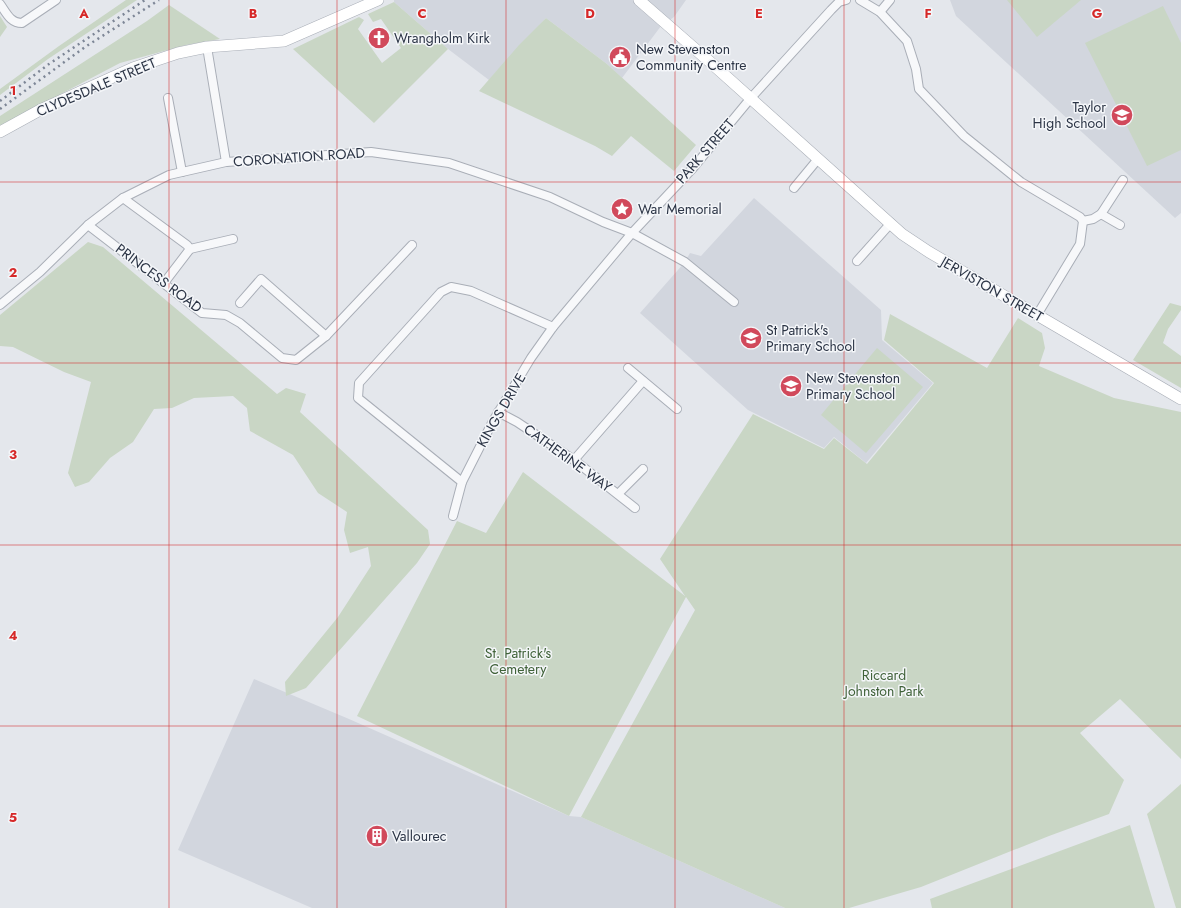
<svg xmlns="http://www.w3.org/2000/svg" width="1181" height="908" viewBox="0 0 1181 908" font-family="Jost,sans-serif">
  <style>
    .built { fill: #d2d6de }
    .green { fill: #c9d6c5 }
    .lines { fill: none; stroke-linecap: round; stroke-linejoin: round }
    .minor-casing { stroke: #a9aeb7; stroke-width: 10 }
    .secondary-casing { stroke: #a9aeb7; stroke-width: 12 }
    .minor { stroke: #f7f8fa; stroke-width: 8 }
    .secondary { stroke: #fff; stroke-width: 11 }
    .rail { stroke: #7d8696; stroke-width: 2.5; stroke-dasharray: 2 4; stroke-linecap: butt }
    .grid { fill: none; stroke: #d62828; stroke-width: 1; stroke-opacity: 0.55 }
    .labels { text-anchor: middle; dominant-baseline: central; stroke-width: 3; stroke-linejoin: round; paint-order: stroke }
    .poi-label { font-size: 14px; fill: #2b3445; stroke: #f4f6f9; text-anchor: start }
    .street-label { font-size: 14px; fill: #2b3445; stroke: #f4f6f9 }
    .park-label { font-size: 14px; fill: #3f6138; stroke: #f4f6f9 }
    .grid-label { font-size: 13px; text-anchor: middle; font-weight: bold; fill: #d62828; stroke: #f4f6f9; stroke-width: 3; stroke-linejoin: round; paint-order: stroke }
  </style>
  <rect width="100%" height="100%" fill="#e4e7ec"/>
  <g class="built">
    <polygon points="394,0 686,0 674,17 661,26 622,78 607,64 546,18 489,80 448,49 394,2"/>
    <polygon points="950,0 1181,0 1181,213 1175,218 956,16"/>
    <polygon points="754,198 881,310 882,340 933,383 866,463 834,437 824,448 748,410 640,313 685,262 690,253 701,256"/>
    <polygon points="254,679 349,719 569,816 581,817 785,908 312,908 178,850"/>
  </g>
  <g class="green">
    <polygon points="126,0 137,0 48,59 0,95 0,89 59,46"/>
    <polygon points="1007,0 1081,0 1037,37"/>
    <polygon points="394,2 448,49 374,123 293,49 359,17 364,20 358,29 382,63 401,48 381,19 373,22 368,14"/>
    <polygon points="169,5 220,39 186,45 120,63 0,126 0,116 147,21"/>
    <polygon points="1163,6 1181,43 1181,150 1147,166 1085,43"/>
    <polygon points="0,16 7,27 0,37"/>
    <polygon points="546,18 607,64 696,145 674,171 631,136 612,156 595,146 479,91 519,45"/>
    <polygon points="88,242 103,247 277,394 286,388 306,394 300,412 428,530 430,544 417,563 306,688 286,696 285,682 338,617 371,566 368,547 350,553 344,530 347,512 318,493 293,455 250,431 247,408 233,396 194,398 172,408 154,409 133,442 110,458 89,482 75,487 68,473 91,382 64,372 13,347 0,346 0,315"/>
    <polygon points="1170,303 1181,306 1181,310 1168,329 1163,343 1181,356 1181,388 1133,360"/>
    <polygon points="890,314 987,368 1018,318 1042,333 1045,348 1039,366 1114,398 1181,412 1181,759 1120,699 1080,733 1124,780 1109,814 1049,836 921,887 849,908 785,908 581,817 695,610 686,597 569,816 357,716 457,521 486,533 523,472 685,596 660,559 753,414 824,449 834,438 867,464 934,383 884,340"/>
    <polygon points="877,348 923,387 866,453 821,415"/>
    <polygon points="1181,784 1181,908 1176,908 1147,814"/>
    <polygon points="1130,825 1155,908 932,908 930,899"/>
  </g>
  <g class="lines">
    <g class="minor-casing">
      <g id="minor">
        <polyline points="860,0 880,12 907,41 916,69 919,89 964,136 1021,182 1075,214 1080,217 1083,221 1080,244 1037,315"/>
        <path d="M0,4C6,12 10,23 22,23L56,0"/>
        <polyline points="880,12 890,0"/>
        <polyline points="207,47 226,162"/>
        <polyline points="168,98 182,172"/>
        <polyline points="794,188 818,159"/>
        <polyline points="123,198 187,245 190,249 164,283"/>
        <polyline points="1101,214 1120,225"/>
        <polyline points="1083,221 1093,219 1101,214 1123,180"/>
        <polyline points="88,225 202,313 226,315 240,323 282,358 296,360 326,336 412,245"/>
        <polyline points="190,249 233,239"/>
        <polyline points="857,261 891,223"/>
        <polyline points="240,303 261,279 326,336"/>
        <polyline points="0,305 40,272 88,225 123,198 169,175 226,162 371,152 449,163 550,197 603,222 632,233 685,262 734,302"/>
        <polyline points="628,368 677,409"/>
        <polyline points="498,412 517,422 574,460 635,508"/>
        <polyline points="574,460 643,381"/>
        <polyline points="462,482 358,398 359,383 441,292 451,287 471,291 553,327"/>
        <polyline points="618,494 643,469"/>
        <polyline points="453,516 462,482 493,421 531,358 553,327 632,233 693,168 750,99 831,10 839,2 846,0"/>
      </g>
    </g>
    <g class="secondary-casing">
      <g id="secondary">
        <polyline points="639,0 710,62 902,234 929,252 1181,399"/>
        <polyline points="0,132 40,110 133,68 178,53 207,47 284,41 378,0"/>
      </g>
    </g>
    <use href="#minor" class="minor"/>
    <use href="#secondary" class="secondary"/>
    <g class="rail">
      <polyline points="0,101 49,64 145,0"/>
      <polyline points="0,109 85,47 159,0"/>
    </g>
  </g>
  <path class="grid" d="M169,0V908M337,0V908M506,0V908M675,0V908M844,0V908M1012,0V908M0,182H1181M0,363H1181M0,545H1181M0,726H1181"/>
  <defs>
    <g id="church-disc" transform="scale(1.15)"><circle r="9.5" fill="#d1495b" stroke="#f4f6f9"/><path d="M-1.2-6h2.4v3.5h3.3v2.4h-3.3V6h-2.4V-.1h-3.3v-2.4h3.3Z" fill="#fff"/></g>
    <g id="civic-disc" transform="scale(1.15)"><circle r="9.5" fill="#d1495b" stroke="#f4f6f9"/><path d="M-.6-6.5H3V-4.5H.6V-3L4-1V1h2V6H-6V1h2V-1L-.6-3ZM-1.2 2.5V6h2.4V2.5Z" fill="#fff"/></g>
    <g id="school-disc" transform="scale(1.15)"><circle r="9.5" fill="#d1495b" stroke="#f4f6f9"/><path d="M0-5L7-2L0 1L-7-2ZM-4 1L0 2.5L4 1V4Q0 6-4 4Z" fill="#fff"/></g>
    <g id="sight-disc" transform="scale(1.15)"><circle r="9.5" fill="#d1495b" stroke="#f4f6f9"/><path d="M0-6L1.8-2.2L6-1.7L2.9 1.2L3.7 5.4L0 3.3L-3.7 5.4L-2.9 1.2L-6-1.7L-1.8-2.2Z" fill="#fff"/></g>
    <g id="building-disc" transform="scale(1.15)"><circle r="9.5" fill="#d1495b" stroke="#f4f6f9"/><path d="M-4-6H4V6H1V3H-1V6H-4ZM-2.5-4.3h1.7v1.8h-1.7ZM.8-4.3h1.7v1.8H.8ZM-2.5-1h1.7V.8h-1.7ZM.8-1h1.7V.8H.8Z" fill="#fff"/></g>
  </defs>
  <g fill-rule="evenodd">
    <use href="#church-disc" x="379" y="38"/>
    <use href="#civic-disc" x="620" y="57"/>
    <use href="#school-disc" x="1122" y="115"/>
    <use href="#sight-disc" x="622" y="209"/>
    <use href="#school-disc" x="751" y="338"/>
    <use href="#school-disc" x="791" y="386"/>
    <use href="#building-disc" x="377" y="836"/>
  </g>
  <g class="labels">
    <g class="poi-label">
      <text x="394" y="38">Wrangholm Kirk</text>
      <text x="636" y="49">New Stevenston<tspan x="636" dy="16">Community Centre</tspan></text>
      <text x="1106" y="107" text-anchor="end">Taylor<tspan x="1106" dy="16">High School</tspan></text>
      <text x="638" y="209">War Memorial</text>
      <text x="766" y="330">St Patrick's<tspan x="766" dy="16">Primary School</tspan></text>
      <text x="806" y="378">New Stevenston<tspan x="806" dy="16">Primary School</tspan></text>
      <text x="392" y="836">Vallourec</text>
    </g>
    <g class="street-label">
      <text transform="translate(96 87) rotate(-23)">CLYDESDALE STREET</text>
      <text transform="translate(705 151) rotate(-49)">PARK STREET</text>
      <text transform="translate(299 157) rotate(-4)">CORONATION ROAD</text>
      <text transform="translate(159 278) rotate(37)">PRINCESS ROAD</text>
      <text transform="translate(992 289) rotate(30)">JERVISTON STREET</text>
      <text transform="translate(501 410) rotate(-60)">KINGS DRIVE</text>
      <text transform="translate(568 458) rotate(36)">CATHERINE WAY</text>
    </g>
    <g class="park-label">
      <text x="518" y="653">St. Patrick's<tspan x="518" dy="16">Cemetery</tspan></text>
      <text x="884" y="675">Riccard<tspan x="884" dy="16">Johnston Park</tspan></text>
    </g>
  </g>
  <g class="grid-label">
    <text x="84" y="18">A</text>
    <text x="253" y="18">B</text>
    <text x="422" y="18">C</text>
    <text x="590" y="18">D</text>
    <text x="759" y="18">E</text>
    <text x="928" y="18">F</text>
    <text x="1097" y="18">G</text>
    <text x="13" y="95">1</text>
    <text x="13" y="277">2</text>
    <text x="13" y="459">3</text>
    <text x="13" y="640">4</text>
    <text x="13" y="822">5</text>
  </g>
</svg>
